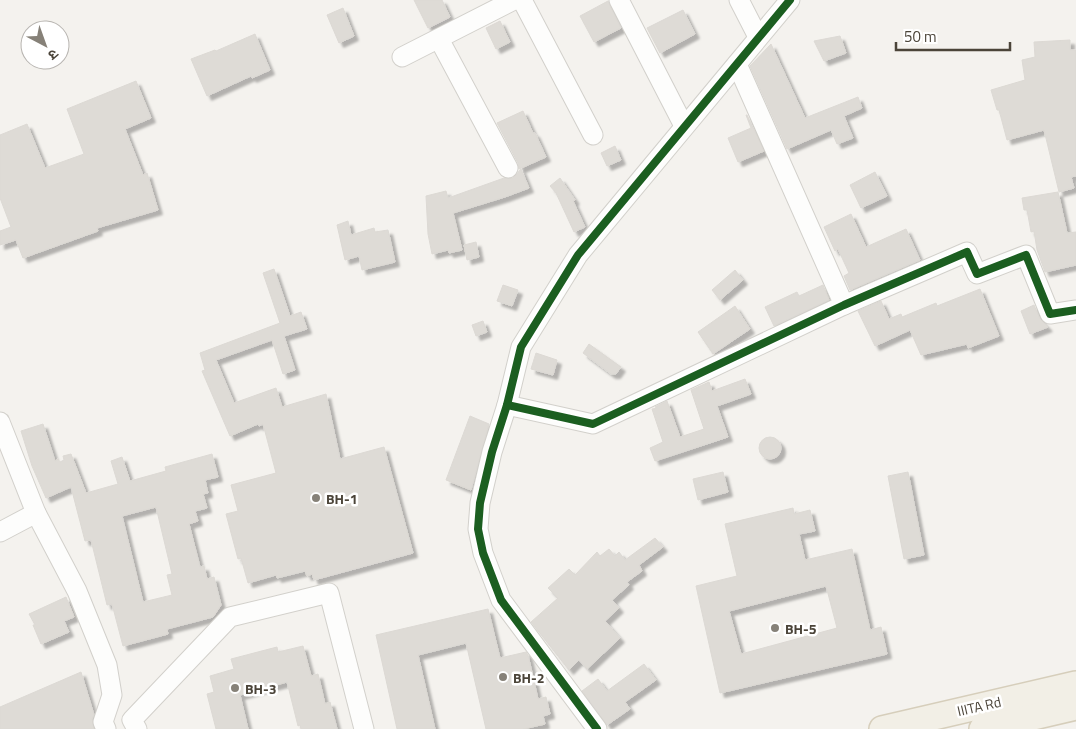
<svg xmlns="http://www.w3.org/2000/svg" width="1076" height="729" viewBox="0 0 1076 729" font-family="'Titillium Web','Noto Sans Devanagari',sans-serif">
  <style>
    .building { fill: #dedbd6; stroke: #dcd9d4; fill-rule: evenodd; filter: url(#shadow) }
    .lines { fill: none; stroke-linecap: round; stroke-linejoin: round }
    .minor-casing { stroke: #d2d0cb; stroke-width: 21 }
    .major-casing { stroke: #d6cebb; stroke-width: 28 }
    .minor { stroke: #fdfdfc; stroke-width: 19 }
    .major { stroke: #f2efe6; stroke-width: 25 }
    .cycleway-casing { stroke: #fff; stroke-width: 11 }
    .cycleway { stroke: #1b5e20; stroke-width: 8 }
    .poi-dot { fill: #868178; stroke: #fff; stroke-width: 2 }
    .labels { text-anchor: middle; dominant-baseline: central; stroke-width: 5; stroke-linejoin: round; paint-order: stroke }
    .poi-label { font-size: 14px; font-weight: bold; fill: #4b4439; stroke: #fff; text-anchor: start }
    .street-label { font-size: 14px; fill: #4b4439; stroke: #fff }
  </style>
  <defs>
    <filter id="shadow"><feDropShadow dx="4.5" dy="4.5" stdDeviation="1" flood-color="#0004"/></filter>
  </defs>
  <rect width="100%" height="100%" fill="#f4f2ee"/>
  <g class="building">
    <polygon points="414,0 442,0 450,17 428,28"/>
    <polygon points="608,1 621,28 594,42 580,16"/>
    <polygon points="343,8 354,36 339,43 327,15"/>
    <polygon points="683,10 695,34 660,53 647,28"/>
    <polygon points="500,21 510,42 496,49 486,28"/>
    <polygon points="255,34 270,70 252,78 251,76 207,96 191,59 215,50 216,51"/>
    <polygon points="840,36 846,53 824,61 814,41"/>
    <polygon points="1070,40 1070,50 1076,50 1076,176 1071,177 1074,188 1059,192 1044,130 1007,140 999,110 997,110 991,90 1025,80 1022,60 1035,57 1034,42"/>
    <polygon points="771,44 805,118 858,97 862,108 844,116 853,138 837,144 831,130 787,149 750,66"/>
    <polygon points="136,81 151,118 125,129 143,175 147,173 158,210 97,228 98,231 23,258 16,240 0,245 0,231 11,227 0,198 0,135 27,124 45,168 84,154 67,109"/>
    <polygon points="523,111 533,133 535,133 546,157 519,169 518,163 497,123"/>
    <polygon points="746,115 747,115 764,151 738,162 728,138 751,128"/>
    <polygon points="615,146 621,160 607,166 601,153"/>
    <polygon points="521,169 529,188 505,197 453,213 462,250 449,253 448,250 432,254 428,234 426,196 446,191 448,198 504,178 513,178"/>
    <polygon points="875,172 887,196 861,208 850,185"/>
    <polygon points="560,178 575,200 573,201 585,227 574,232 556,193 550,186"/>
    <polygon points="1058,192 1067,233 1076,232 1076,265 1045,272 1037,250 1034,231 1031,232 1027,210 1024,210 1022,198"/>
    <polygon points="851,214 866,247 906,229 920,260 850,290 844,276 849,273 838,249 835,251 824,227"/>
    <polygon points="348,221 351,235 374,228 375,232 388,230 395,262 362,270 359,256 345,260 337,225"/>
    <polygon points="476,242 479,257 467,260 464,245"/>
    <polygon points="274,269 290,316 301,312 307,329 284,336 295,370 283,374 272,340 216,360 234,403 276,388 282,407 326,394 340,459 384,447 413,553 314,580 312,574 307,576 305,571 277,578 276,575 248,583 241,558 238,559 226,514 238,511 231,485 276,473 263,424 259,426 258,424 230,436 202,371 205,370 200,353 280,323 263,273"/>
    <polygon points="735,270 743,280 720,300 712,290"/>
    <polygon points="503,285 518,290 512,306 497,301"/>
    <polygon points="823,285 829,300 774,326 765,307 797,292 799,296"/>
    <polygon points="980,289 999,336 968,348 967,344 921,355 910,330 875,346 858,311 881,301 889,319 901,314 902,317 936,303 937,306"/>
    <polygon points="1034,305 1040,319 1048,327 1030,334 1021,311"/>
    <polygon points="735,306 750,329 713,354 698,332"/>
    <polygon points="483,321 487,332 476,336 472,325"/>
    <polygon points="589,344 621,367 616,374 611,374 583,353"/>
    <polygon points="536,353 557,360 553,375 531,369"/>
    <polygon points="745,379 751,394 717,406 728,437 655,461 650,448 663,442 652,409 658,408 655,407 667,401 680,437 704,429 691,390 709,382 712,391"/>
    <polygon points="470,416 489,424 471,490 446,480"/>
    <path d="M43,424L55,461L58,459L60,462L64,460L63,456L71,454L86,493L118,484L111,461L122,457L130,481L166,471L165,467L212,454L218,477L205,480L208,493L203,494L207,508L195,511L198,521L189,524L200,567L204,566L207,579L214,577L221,605L213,617L167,629L168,634L123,646L112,604L107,605L91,540L85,541L71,487L46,498L32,466L21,431ZM156,507L172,574L167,575L172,595L143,602L122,516Z"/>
    <circle cx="770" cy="448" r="11"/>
    <polygon points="723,472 728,492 698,500 693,479"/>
    <polygon points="908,472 924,555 904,559 888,476"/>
    <path d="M793,508L794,514L810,510L815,531L799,534L805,560L852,549L870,630L881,627L887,654L720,693L696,586L737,576L725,524ZM826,586L837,628L741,654L729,611Z"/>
    <polygon points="655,538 663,547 639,565 642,571 627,582 629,585 612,600 619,608 605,621 620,638 587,669 579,660 569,670 531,622 558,598 548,588 569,569 575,575 597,552 600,556 609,549 615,556 619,552 625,560"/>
    <polygon points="66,597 74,617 64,621 69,632 41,644 33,625 35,625 29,614"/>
    <polygon points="488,609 500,658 526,652 528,655 538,699 546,697 550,714 543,716 545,724 523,729 486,729 466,643 418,655 435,729 397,729 376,635"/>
    <polygon points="303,646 311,676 318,674 325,704 330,702 337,729 301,729 300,725 298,726 287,682 240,695 248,729 216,729 207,694 214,692 210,676 234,669 231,659 277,647 278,652"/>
    <polygon points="644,664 656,680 625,702 630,709 607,725 582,691 598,679 607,691"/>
    <polygon points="81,672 94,715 92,719 94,729 0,729 0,707"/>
  </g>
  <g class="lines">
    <g class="minor-casing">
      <g id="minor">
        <polyline points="522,0 593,135"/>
        <polyline points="619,0 684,126"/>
        <polyline points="739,0 758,37"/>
        <polyline points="439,39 508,168"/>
        <polyline points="402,57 514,0"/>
        <polyline points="737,64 844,305"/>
        <polyline points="507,405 521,347 578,255 790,0"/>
        <polyline points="0,422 36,513 77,591 107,665 112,695 103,722 106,729"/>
        <polyline points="0,532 36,513"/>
        <polyline points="137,729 132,720 230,617 329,593 364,729"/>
        <polyline points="597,729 501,600 483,553 478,529 480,503 492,452 507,405 593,424 844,305 967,252 977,274 1026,255 1050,314 1076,310"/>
      </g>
    </g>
    <g class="major-casing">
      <g id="major">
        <polyline points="882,729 1076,684"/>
        <polyline points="982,729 1076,707"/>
      </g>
    </g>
    <use href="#minor" class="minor"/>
    <use href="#major" class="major"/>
    <g class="cycleway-casing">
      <g id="cycleway">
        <polyline points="507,405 521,347 578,255 790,0"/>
        <polyline points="597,729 501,600 483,553 478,529 480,503 492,452 507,405 593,424 844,305 967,252 977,274 1026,255 1050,314 1076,310"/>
      </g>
    </g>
    <use href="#cycleway" class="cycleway"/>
  </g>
  <g class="poi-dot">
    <circle cx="316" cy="498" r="5"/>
    <circle cx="775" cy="628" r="5"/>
    <circle cx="503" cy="677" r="5"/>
    <circle cx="235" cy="688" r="5"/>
  </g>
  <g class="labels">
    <g class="poi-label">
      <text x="326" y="498">BH-1</text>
      <text x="785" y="628">BH-5</text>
      <text x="513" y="677">BH-2</text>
      <text x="245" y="688">BH-3</text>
    </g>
    <g class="street-label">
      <text transform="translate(979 706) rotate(-13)">IIITA Rd</text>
    </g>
  </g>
  <g transform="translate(45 45) rotate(139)"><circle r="24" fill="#ffffff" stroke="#b7b4b0"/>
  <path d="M0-4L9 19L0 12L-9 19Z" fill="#868178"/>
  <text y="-8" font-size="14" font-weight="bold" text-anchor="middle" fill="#4b4439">उ</text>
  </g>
  <path d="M896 42v8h114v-8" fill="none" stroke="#4b4439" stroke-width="2.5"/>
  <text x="904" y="42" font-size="15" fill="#4b4439" stroke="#ffffff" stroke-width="4" paint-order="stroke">50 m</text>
</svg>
